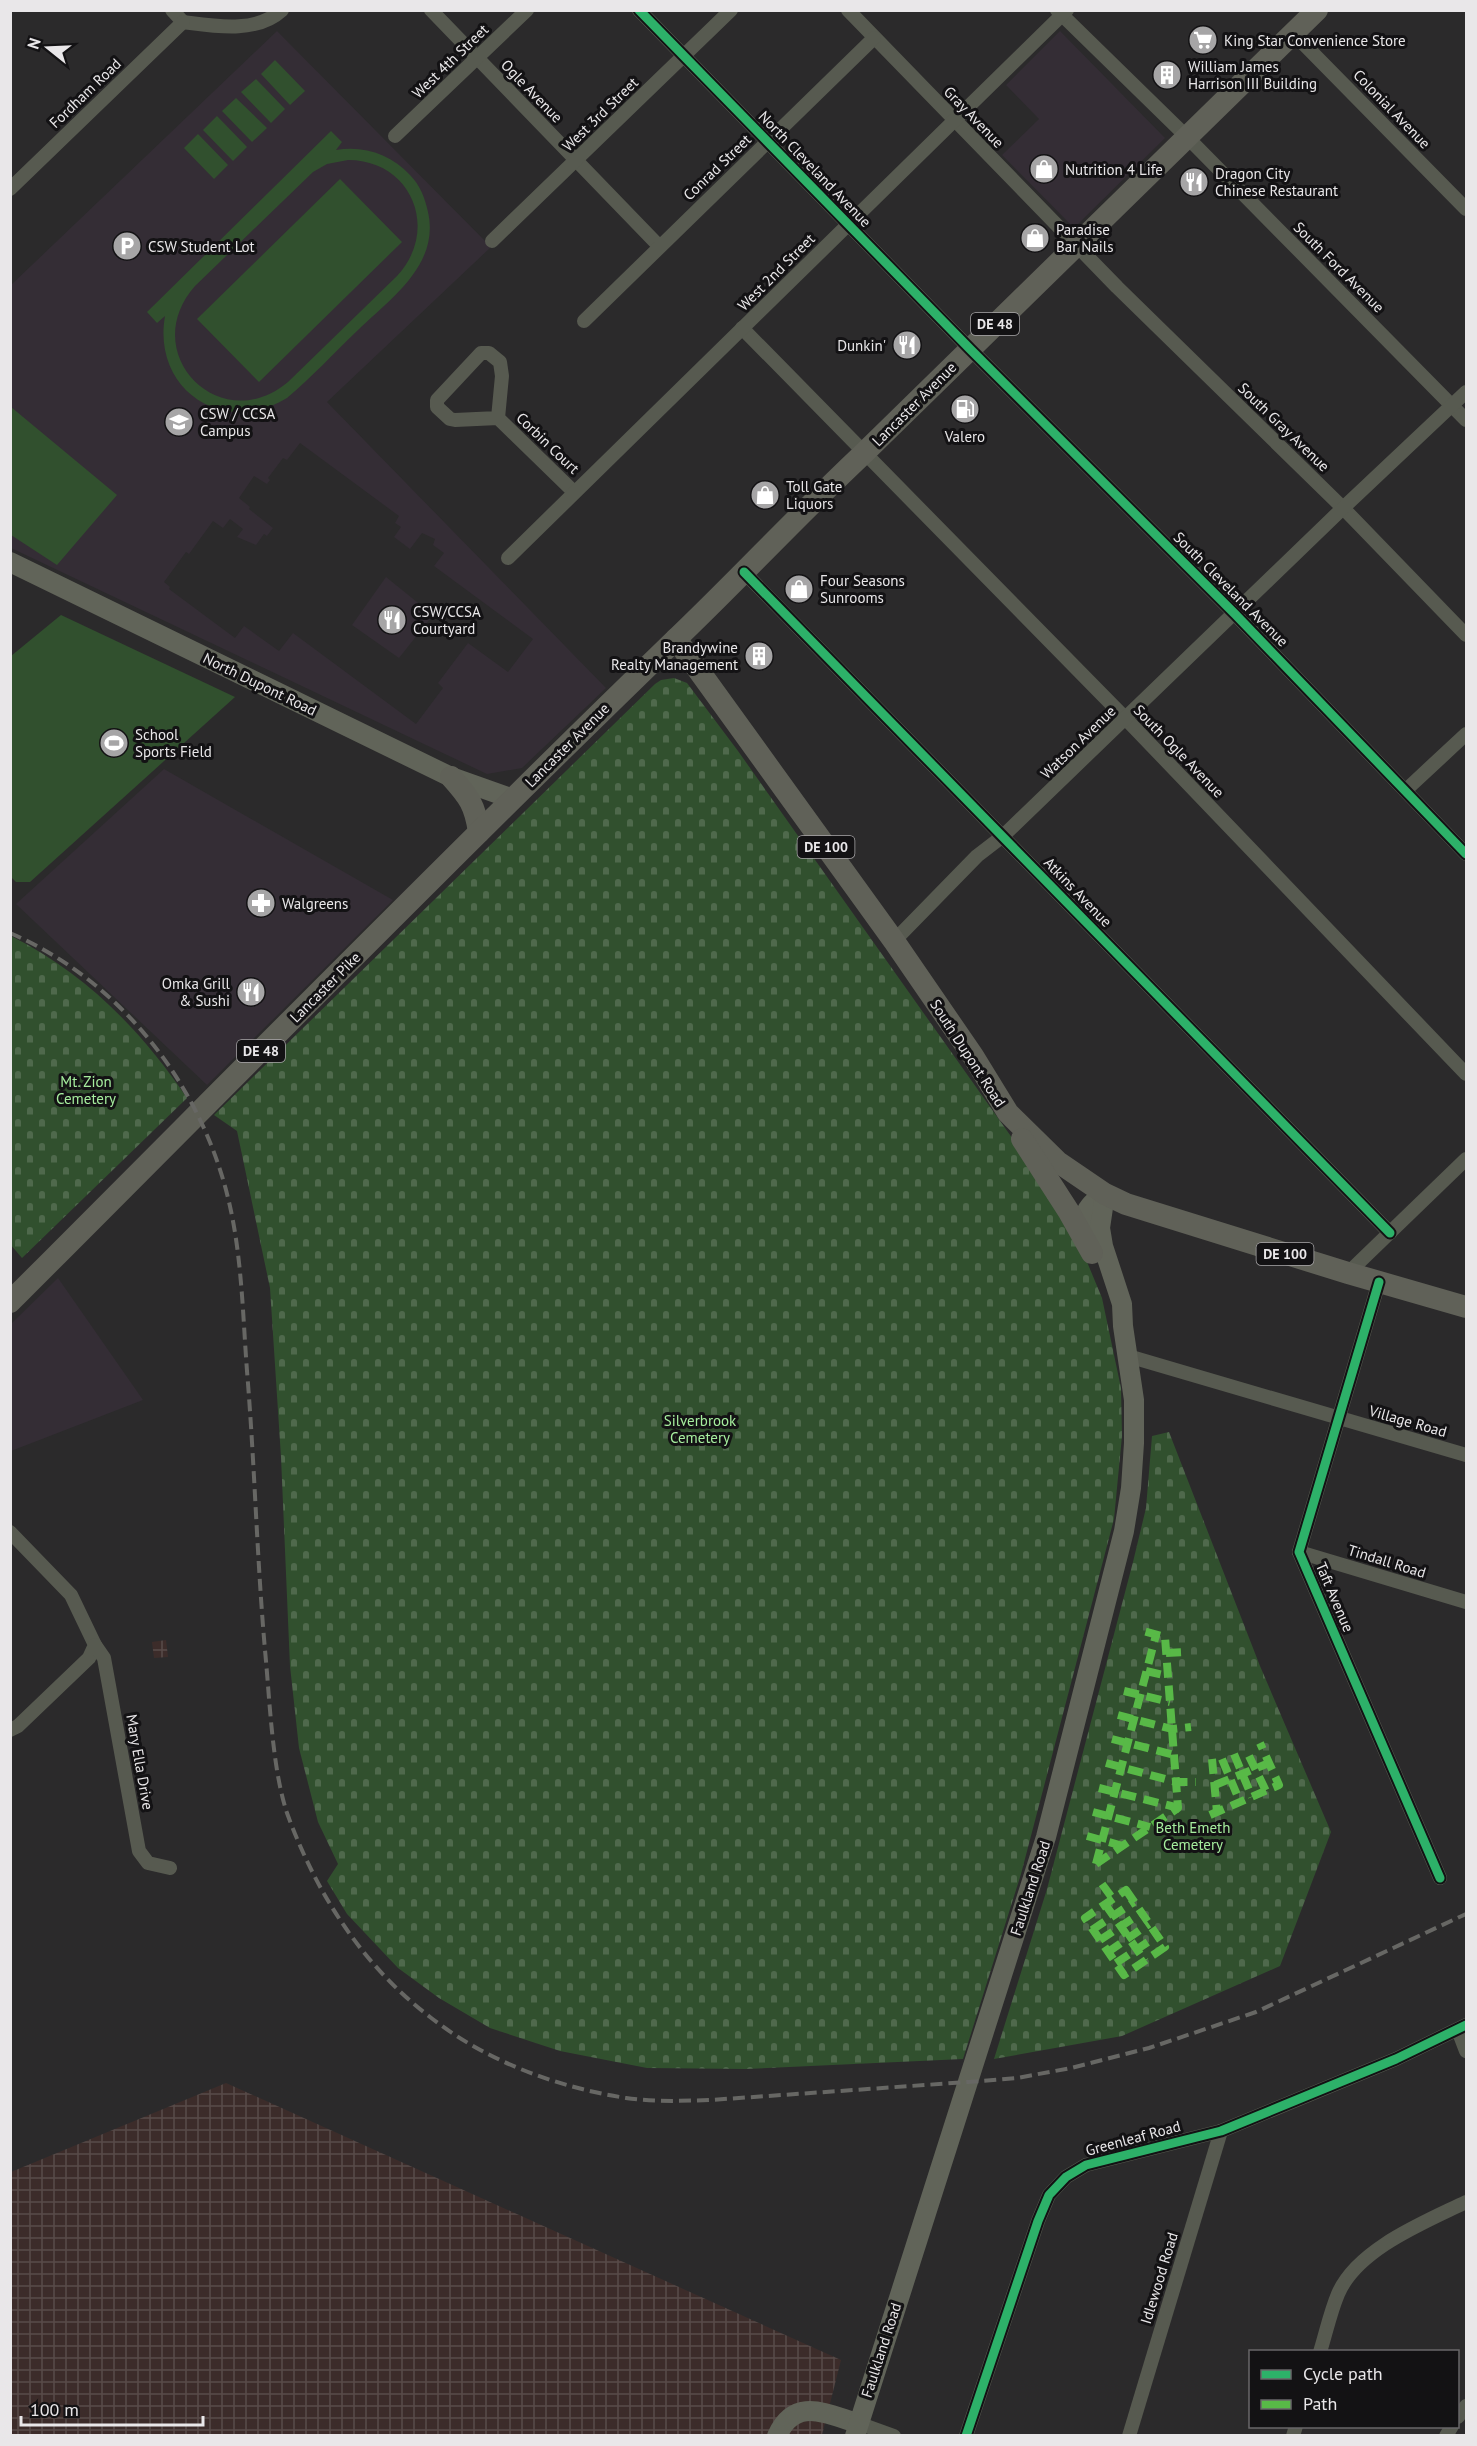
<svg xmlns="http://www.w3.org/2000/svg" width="1477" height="2446" viewBox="0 0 1477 2446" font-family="'PT Sans',sans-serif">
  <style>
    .built { fill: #342d35; fill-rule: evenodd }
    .industrial { fill: url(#industrial-grid) }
    .cemetery { fill: url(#cemetery-stones) }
    .pitch { fill: #31502e; fill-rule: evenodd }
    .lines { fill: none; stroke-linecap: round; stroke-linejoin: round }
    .street { stroke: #575a50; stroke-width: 14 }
    .secondary { stroke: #616459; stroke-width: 20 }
    .primary { stroke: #606158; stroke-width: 22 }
    .rail { stroke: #676764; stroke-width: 4; stroke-dasharray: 12 6; stroke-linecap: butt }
    .quiet { stroke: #58b947; stroke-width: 8; stroke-dasharray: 15 8; stroke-linecap: butt }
    .cycleway-casing { stroke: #131214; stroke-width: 13 }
    .cycleway { stroke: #2db169; stroke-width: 9 }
    .labels { text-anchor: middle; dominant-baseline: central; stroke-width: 6; stroke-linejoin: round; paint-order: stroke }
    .shield { fill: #131214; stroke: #a9a7a9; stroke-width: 1.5 }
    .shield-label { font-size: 14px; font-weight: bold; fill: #e9e7e9 }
    .poi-label { font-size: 15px; fill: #e9e7e9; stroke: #131214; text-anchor: start }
    .street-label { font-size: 15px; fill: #e9e7e9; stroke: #131214 }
    .park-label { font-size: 15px; fill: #a6ee9e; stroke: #131214 }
  </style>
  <defs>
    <pattern id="industrial-grid" width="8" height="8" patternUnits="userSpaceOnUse" patternTransform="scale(1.5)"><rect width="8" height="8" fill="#3c2c2a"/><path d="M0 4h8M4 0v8" fill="none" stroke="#584b49"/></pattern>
    <pattern id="cemetery-stones" width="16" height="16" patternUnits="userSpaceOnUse" patternTransform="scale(1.5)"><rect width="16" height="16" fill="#31502e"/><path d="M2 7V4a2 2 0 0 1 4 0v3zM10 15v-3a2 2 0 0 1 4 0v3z" fill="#4f694c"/></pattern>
  </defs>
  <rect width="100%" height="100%" fill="#2b2a2b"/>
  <g class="built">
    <path d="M277,31L491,247L327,402L606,688L522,768L487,774L11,548L10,286ZM300,443L399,516L395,523L401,527L394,537L410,549L422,533L435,539L433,545L444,553L434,566L533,639L508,672L468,643L438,683L443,688L416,724L293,633L279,651L244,626L235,638L169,589L170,587L164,582L186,552L189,554L213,521L223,528L230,519L243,529L237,537L256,545L264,534L267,536L273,528L249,509L250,507L239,498L254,476L267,484L270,480L268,478L283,458L287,460Z"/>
    <polygon points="1060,31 1165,138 1074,228 1002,155 1039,119 1006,85"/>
    <polygon points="386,577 433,615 399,658 352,625"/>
    <polygon points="164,769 393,900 207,1085 16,904"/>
    <polygon points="58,1278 143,1400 11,1451 11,1324"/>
  </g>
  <g class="industrial">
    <polygon points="166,1640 168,1657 154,1658 152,1642"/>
    <polygon points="226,2083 841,2360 822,2435 11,2436 11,2172"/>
  </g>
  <g class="cemetery">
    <polygon points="674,678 687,683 738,751 1056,1200 1080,1245 1102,1298 1121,1388 1122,1436 1114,1519 1021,1874 963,2059 746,2069 647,2068 560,2051 490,2028 439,1998 398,1968 347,1914 327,1881 338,1864 318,1822 299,1748 290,1666 281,1457 270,1288 237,1131 214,1115 655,684 661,680"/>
    <path d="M11,936C85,973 141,1030 187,1098L22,1258L10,1244Z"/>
    <polygon points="1169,1432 1260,1666 1331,1832 1280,1966 1122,2036 994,2059 1047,1889 1133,1562 1146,1508 1152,1436"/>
  </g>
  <g class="pitch">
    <polygon points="275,60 305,91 290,105 261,74"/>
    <polygon points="256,79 285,109 271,123 241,92"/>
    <polygon points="236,98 267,128 252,142 222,111"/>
    <polygon points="217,116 247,147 233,161 203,130"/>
    <path d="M331,131L342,142L336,150C363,145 391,154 410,175C420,185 425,198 428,212C440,265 390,299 357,331C334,353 312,377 287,398C224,437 152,390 165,316L157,323L147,312ZM348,160C412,160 440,230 397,276L288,382C220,439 136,353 195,286L313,172L327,164Z"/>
    <polygon points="198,134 228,165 214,179 184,148"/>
    <polygon points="340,179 402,242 259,382 197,319"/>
    <polygon points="11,407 117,495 57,565 11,535"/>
    <polygon points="61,615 235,697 30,882 16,882 10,876 11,656"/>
  </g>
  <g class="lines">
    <g class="street">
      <polyline points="172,10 183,22"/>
      <polyline points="431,10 659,246"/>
      <polyline points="639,10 970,349 1235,614 1466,854"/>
      <polyline points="848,10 1117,287 1343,508 1466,635"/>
      <polyline points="1057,10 1188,138 1466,420"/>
      <path d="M183,22C214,26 256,34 282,10"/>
      <polyline points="1293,33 1466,209"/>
      <polyline points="395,136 527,10"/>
      <polyline points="10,189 183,22"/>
      <polyline points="492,241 731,10"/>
      <polyline points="584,321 874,38"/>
      <polyline points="742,328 1126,719 1466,1074"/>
      <polyline points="498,418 502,376 500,362 489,353 481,353 437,400 437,407 450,419 455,420 498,418 574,492"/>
      <polyline points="508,558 1067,10"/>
      <polyline points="744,572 1390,1233"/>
      <polyline points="1407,789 1466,734"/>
      <polyline points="894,941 977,856 1003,836 1343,508 1466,392"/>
      <polyline points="1348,1273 1466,1159"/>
      <polyline points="1379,1282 1299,1552 1440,1878"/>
      <polyline points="1128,1356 1466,1455"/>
      <polyline points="10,1532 71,1595 95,1645 89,1658 18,1726 10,1730"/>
      <polyline points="1299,1552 1466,1602"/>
      <polyline points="95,1645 104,1658 139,1851 148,1863 170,1868"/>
      <polyline points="1458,2030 1466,2051"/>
      <path d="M1320,2352C1326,2333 1330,2313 1338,2294C1357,2249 1425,2222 1466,2202"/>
      <polyline points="1458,2417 1466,2406"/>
      <polyline points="858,2423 894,2436"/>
      <polyline points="966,2436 1038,2221 1049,2195 1066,2177 1086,2165 1221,2131 1396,2059 1466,2025"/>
      <polyline points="1129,2436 1221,2131"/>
      <polyline points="1293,2436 1296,2426"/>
      <polyline points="1446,2436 1452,2426"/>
    </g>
    <g class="secondary">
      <polyline points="10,562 451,777 513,799"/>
      <path d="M1088,1244C1079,1220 1084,1206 1105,1194"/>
      <path d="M777,2436C795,2396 826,2414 858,2423"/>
      <polyline points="855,2436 1046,1837 1124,1531 1131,1488 1134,1443 1134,1400 1123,1326 1122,1304 1103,1246 1100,1228 1105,1194"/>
    </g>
    <g class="primary">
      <polyline points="676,639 894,941 973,1056 1008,1113 1058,1162 1105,1194 1126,1204 1348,1273 1466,1307"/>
      <path d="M451,777C469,797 475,805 479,832"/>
      <polyline points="1022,1139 1069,1212 1092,1253"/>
      <path d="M10,1302C231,1081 450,858 674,641C738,580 798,515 863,454L1317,10"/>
    </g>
    <path class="rail" d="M10,933C124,982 206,1091 231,1211C242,1263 243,1318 247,1371C255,1468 257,1565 266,1661C270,1707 273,1771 287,1813C316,1893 362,1965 430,2017C486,2061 556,2087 626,2098C654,2102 682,2101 710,2100L968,2082L1017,2078L1071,2068L1149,2048L1256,2012L1466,1914"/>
    <g class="quiet">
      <polyline points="1166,1653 1185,1652"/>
      <polyline points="1146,1671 1168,1676"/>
      <polyline points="1124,1691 1170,1702"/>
      <polyline points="1118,1715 1172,1729 1191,1727"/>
      <polyline points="1112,1739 1174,1755"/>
      <polyline points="1234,1754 1252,1797"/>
      <polyline points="1249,1756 1266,1791"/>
      <polyline points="1212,1759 1217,1812"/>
      <polyline points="1222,1759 1240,1802"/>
      <polyline points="1106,1763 1176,1782 1196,1782"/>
      <polyline points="1215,1785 1269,1763"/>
      <polyline points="1099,1788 1175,1807 1187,1813"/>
      <polyline points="1093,1812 1150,1827"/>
      <polyline points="1210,1815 1279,1785 1260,1743"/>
      <polyline points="1087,1836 1123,1846"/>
      <polyline points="1096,1864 1178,1808 1165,1637 1140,1630"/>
      <polyline points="1096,1864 1156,1635"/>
      <polyline points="1102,1884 1113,1899"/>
      <polygon points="1126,1890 1165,1947 1124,1975 1085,1918"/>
      <polyline points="1105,1904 1145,1961"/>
      <polyline points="1092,1930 1134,1902"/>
      <polyline points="1100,1940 1141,1913"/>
      <polyline points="1108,1952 1149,1924"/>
      <polyline points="1116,1963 1157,1936"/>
    </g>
    <g class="cycleway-casing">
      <g id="cycleway">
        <polyline points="639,10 970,349 1235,614 1466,854"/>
        <polyline points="744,572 1390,1233"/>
        <polyline points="1379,1282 1299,1552 1440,1878"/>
        <polyline points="966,2436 1038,2221 1049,2195 1066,2177 1086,2165 1221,2131 1396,2059 1466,2025"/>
      </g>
    </g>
    <use href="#cycleway" class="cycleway"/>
  </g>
  <defs>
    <g id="supermarket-disc" transform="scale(1.5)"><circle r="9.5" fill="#a6a5a6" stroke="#131214"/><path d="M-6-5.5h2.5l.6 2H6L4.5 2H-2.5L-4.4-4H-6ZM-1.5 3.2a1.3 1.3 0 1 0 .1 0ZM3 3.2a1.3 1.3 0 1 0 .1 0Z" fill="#fff"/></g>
    <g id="building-disc" transform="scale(1.5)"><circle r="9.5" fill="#a6a5a6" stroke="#131214"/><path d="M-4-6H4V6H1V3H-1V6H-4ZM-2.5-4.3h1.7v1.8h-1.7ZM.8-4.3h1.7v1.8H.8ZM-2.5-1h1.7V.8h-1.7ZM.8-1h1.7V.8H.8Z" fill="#fff"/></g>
    <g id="shop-disc" transform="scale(1.5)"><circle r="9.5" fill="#a6a5a6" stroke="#131214"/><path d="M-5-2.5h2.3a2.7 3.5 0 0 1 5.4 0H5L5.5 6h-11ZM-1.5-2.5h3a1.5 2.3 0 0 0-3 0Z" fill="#fff"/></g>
    <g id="restaurant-disc" transform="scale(1.5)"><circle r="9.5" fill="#a6a5a6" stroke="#131214"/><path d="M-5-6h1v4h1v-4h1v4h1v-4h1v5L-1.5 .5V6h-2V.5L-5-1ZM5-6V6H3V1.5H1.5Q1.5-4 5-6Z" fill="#fff"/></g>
    <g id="parking-disc" transform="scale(1.5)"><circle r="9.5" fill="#a6a5a6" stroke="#131214"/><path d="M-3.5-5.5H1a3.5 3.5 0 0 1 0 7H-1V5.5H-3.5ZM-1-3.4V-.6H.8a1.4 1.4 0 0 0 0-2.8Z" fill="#fff"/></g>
    <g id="fuel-disc" transform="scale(1.5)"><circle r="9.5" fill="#a6a5a6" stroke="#131214"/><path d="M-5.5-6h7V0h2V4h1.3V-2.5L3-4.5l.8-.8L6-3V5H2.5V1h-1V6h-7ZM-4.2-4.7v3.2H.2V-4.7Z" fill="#fff"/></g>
    <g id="school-disc" transform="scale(1.5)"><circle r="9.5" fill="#a6a5a6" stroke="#131214"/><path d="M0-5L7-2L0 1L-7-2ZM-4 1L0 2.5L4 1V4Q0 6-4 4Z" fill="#fff"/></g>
    <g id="stadium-disc" transform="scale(1.5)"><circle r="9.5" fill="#a6a5a6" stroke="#131214"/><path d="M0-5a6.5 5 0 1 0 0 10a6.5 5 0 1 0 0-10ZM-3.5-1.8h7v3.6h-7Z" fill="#fff"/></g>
    <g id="pharmacy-disc" transform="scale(1.5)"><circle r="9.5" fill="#a6a5a6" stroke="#131214"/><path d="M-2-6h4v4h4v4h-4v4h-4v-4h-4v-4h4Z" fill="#fff"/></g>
  </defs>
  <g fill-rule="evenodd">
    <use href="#supermarket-disc" x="1203" y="40"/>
    <use href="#building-disc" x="1167" y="75"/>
    <use href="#shop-disc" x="1044" y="169"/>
    <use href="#restaurant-disc" x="1194" y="182"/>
    <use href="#shop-disc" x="1035" y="238"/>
    <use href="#parking-disc" x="127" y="246"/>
    <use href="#restaurant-disc" x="907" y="345"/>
    <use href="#fuel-disc" x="965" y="409"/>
    <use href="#school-disc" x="179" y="422"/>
    <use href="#shop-disc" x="765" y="495"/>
    <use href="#shop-disc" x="799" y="589"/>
    <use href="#restaurant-disc" x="392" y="620"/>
    <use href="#building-disc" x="759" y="656"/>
    <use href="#stadium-disc" x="114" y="743"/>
    <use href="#pharmacy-disc" x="261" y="903"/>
    <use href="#restaurant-disc" x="251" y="992"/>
  </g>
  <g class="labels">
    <g class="shield">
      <rect x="971" y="313" width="48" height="22" rx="4.5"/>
      <rect x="797.5" y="836" width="57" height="22" rx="4.5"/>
      <rect x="237" y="1040" width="48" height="22" rx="4.5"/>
      <rect x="1256.5" y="1243" width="57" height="22" rx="4.5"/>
    </g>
    <g class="shield-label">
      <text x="995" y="324">DE 48</text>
      <text x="826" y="847">DE 100</text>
      <text x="261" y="1051">DE 48</text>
      <text x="1285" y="1254">DE 100</text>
    </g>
    <g class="poi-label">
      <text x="1224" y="40">King Star Convenience Store</text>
      <text x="1188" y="66">William James<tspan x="1188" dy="17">Harrison III Building</tspan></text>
      <text x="1065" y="169">Nutrition 4 Life</text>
      <text x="1215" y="173">Dragon City<tspan x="1215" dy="17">Chinese Restaurant</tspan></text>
      <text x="1056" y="229">Paradise<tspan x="1056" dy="17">Bar Nails</tspan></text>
      <text x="148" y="246">CSW Student Lot</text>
      <text x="886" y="345" text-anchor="end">Dunkin'</text>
      <text x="200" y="413">CSW / CCSA<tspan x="200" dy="17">Campus</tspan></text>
      <text x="965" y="436" text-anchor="middle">Valero</text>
      <text x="786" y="486">Toll Gate<tspan x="786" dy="17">Liquors</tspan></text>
      <text x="820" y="580">Four Seasons<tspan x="820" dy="17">Sunrooms</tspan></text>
      <text x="413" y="611">CSW/CCSA<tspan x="413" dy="17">Courtyard</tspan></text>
      <text x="738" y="647" text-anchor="end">Brandywine<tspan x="738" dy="17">Realty Management</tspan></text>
      <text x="135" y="734">School<tspan x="135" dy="17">Sports Field</tspan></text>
      <text x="282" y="903">Walgreens</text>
      <text x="230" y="983" text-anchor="end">Omka Grill<tspan x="230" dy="17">&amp; Sushi</tspan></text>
    </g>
    <g class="street-label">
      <text transform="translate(450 61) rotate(-44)">West 4th Street</text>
      <text transform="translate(532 91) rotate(46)">Ogle Avenue</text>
      <text transform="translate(85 93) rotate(-44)">Fordham Road</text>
      <text transform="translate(1392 109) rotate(46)">Colonial Avenue</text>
      <text transform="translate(600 114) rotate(-44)">West 3rd Street</text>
      <text transform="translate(974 117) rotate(46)">Gray Avenue</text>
      <text transform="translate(717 167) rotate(-44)">Conrad Street</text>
      <text transform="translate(815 169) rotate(46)">North Cleveland Avenue</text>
      <text transform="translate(1339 267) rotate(45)">South Ford Avenue</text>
      <text transform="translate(776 272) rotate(-45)">West 2nd Street</text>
      <text transform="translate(914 404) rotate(-45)">Lancaster Avenue</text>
      <text transform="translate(1284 427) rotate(44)">South Gray Avenue</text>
      <text transform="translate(548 443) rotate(44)">Corbin Court</text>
      <text transform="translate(1231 589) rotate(45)">South Cleveland Avenue</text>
      <text transform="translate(260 684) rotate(26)">North Dupont Road</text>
      <text transform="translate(1078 742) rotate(-44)">Watson Avenue</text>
      <text transform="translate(567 745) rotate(-45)">Lancaster Avenue</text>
      <text transform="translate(1179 751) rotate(46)">South Ogle Avenue</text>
      <text transform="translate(1078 892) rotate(46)">Atkins Avenue</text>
      <text transform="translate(325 987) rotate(-45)">Lancaster Pike</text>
      <text transform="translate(968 1053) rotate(57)">South Dupont Road</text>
      <text transform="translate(1408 1421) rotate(16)">Village Road</text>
      <text transform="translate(1387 1561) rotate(17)">Tindall Road</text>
      <text transform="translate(1335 1597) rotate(67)">Taft Avenue</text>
      <text transform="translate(140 1762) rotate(80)">Mary Ella Drive</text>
      <text transform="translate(1030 1888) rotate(-72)">Faulkland Road</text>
      <text transform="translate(1133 2138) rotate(-15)">Greenleaf Road</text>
      <text transform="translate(1159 2278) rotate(-73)">Idlewood Road</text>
      <text transform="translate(881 2350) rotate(-72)">Faulkland Road</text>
    </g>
    <g class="park-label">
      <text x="86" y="1081">Mt. Zion<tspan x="86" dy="17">Cemetery</tspan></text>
      <text x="700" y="1420">Silverbrook<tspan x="700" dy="17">Cemetery</tspan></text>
      <text x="1193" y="1827">Beth Emeth<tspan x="1193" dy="17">Cemetery</tspan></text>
    </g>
  </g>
  <rect width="1477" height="2446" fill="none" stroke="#e9e7e9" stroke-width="24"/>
  <rect x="1249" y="2350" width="210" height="78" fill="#131214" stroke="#696769" stroke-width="1.5"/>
  <rect x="1261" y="2370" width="30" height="9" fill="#2db169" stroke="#696769" stroke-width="1.5"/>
  <text x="1303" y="2380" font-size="18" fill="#e9e7e9">Cycle path</text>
  <rect x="1261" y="2400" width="30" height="9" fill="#58b947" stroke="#696769" stroke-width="1.5"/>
  <text x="1303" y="2410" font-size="18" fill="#e9e7e9">Path</text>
  <g transform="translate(48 48) rotate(288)" stroke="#131214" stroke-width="4.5" paint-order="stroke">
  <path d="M0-4.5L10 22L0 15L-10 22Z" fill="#e9e7e9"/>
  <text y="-9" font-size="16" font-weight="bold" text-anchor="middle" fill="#e9e7e9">N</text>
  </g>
  <path d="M21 2416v9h182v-9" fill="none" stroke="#e9e7e9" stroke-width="3"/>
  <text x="30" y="2416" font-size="18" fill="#e9e7e9" stroke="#131214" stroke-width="4.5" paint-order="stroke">100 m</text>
</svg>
